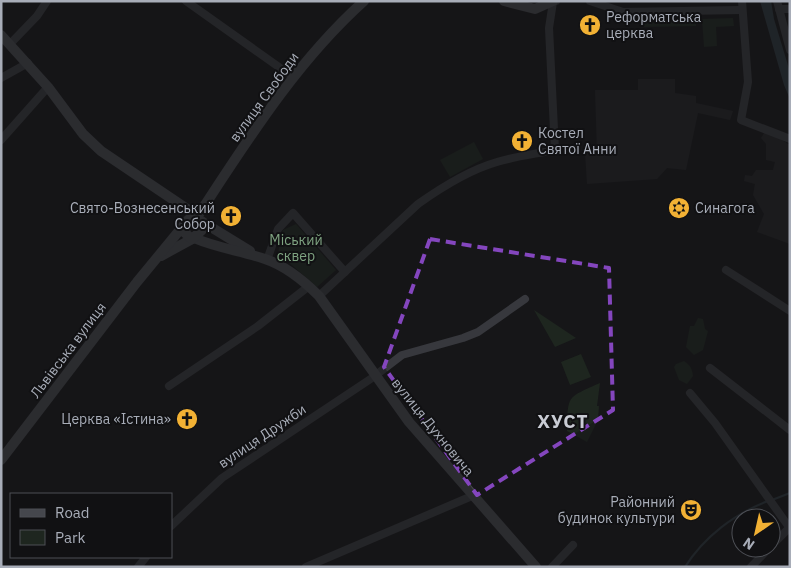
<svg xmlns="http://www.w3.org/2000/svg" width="791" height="568" viewBox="0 0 791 568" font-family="'IBM Plex Sans',sans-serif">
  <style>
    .built { fill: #222225 }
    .green { fill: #1e261f }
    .water { fill: #2c353c }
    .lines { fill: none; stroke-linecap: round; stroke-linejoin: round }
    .stream { stroke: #2c353c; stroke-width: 2 }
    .street { stroke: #37383d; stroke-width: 8 }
    .secondary { stroke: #45474d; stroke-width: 10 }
    .marked { fill: none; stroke: #8446be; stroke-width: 4; stroke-dasharray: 10 6; stroke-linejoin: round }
    .labels { text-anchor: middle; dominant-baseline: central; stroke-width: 4; stroke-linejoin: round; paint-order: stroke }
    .poi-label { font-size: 14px; fill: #a8adb8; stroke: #111113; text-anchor: start }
    .street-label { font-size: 14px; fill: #a8adb8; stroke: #111113 }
    .park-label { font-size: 14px; fill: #7fa381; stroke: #111113 }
    .district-label { font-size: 19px; font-weight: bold; letter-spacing: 1px; fill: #c9ccd4; stroke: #111113 }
  </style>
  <rect width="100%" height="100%" fill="#161618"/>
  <g class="built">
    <polygon points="638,79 675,79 675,93 696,96 696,103 733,111 730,120 698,113 686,170 667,168 657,179 587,184 585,152 597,152 595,90 638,90"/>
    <polygon points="766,130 790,145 790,244 757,232 764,214 753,195 755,184 744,181 745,175 752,176 756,170 773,170 775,162 766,160 766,144 761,138"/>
  </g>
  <g class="green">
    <polygon points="733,18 734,26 716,27 717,46 704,47 702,19"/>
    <polygon points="696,19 696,26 644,27 644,20"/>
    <polygon points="474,142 483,159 450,177 440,160"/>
    <polygon points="296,224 336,270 317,287 278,253 283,230"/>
    <polygon points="534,310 576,338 555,347"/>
    <polygon points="698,318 703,319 705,329 708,331 703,350 694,355 686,347 690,326 694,326"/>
    <polygon points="581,354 591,377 570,385 561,362"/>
    <path d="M684,361C690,365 692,368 693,376L687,384L679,380L674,367L676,364Z"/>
    <path d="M600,383L597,406H599L598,420L587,442L567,431C568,394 567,398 600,383Z"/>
  </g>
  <polygon class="water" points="760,1 771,1 774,19 790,72 790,99 784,85"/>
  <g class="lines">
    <g class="stream">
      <polyline points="772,500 790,493"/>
      <path d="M685,567C704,537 734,514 768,501"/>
    </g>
    <g class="street">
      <polyline points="186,1 293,77"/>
      <polyline points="590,1 623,12 741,10"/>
      <polyline points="742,1 748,82 741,120 790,139"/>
      <polyline points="777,1 790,50"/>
      <polyline points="779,9 790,9"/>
      <polyline points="10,44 37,16 47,1"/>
      <polyline points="1,78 28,63"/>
      <polyline points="1,140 48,87"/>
      <polyline points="267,260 278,229 293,213 345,272"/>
      <polyline points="726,270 790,311"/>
      <path d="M319,296L418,204C442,187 469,170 497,162C516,156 536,154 555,150L549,28L553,2L556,1"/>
      <polyline points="710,368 790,430"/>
      <polyline points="169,386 258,326 309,286"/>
      <polyline points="690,393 715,423 789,527"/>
      <polyline points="171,526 222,478 372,378 402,355 463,338 478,332 525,299"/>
      <polyline points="771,546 790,527"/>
      <polyline points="138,567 146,557"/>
      <polyline points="306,567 472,496"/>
      <polyline points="552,567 573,545"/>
      <polyline points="751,567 769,548"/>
    </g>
    <g class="secondary">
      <polyline points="504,1 535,9 553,1"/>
      <polyline points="1,35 48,87 83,134 101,151 190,211 194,216"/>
      <path d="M197,217C247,141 296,62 364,1"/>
      <polyline points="201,221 250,251"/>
      <path d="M194,238C217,248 242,251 265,259C286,266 303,280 319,296L409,422L536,567"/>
      <polyline points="161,256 192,239"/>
      <polyline points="1,460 137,282 188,220 194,216 201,221 202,230 192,239 185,233 186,225"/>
    </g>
  </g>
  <path d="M0 0H791V568H0ZM430,239L609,268L613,410L477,495L384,367Z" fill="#161618" fill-opacity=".55" fill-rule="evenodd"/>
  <path class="marked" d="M430,239L609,268L613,410L477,495L384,367Z"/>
  <defs>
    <g id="church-disc" transform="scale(1.125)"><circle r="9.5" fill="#f2b134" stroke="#111113"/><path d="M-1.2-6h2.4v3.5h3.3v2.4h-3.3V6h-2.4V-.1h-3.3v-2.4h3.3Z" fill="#111"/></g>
    <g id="synagogue-disc" transform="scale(1.125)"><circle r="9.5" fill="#f2b134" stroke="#111113"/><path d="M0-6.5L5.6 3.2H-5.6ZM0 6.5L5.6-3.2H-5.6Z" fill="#111"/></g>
    <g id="theatre-disc" transform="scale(1.125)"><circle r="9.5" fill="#f2b134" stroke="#111113"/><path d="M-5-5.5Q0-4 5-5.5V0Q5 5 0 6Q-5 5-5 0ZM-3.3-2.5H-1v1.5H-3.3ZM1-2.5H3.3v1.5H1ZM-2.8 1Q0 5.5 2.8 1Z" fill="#111"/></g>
  </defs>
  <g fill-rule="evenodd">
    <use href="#church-disc" x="590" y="25"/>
    <use href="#church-disc" x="522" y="141"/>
    <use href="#synagogue-disc" x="679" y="208"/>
    <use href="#church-disc" x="231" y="216"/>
    <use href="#church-disc" x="187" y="419"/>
    <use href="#theatre-disc" x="691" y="510"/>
  </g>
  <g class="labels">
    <g class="poi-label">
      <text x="606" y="17">Реформатська<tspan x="606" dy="16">церква</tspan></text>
      <text x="538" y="133">Костел<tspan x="538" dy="16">Святої Анни</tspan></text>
      <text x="215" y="208" text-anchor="end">Свято-Вознесенський<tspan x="215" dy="16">Собор</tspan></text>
      <text x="695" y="208">Синагога</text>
      <text x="171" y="419" text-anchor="end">Церква «Істина»</text>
      <text x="675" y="502" text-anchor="end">Районний<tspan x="675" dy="16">будинок культури</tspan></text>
    </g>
    <g class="street-label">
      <text transform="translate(264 97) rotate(-54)">вулиця Свободи</text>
      <text transform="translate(68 350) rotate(-53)">Львівська вулиця</text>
      <text transform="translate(433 427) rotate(51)">вулиця Духновича</text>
      <text transform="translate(262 436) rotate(-34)">вулиця Дружби</text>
    </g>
    <g class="park-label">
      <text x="296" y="240">Міський<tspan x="296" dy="16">сквер</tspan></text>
    </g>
    <g class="district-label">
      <text x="563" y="421">ХУСТ</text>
    </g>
  </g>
  <rect width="791" height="568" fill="none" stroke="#a8adb8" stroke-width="5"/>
  <rect x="10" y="493" width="162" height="65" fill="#111113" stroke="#4d4f55"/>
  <rect x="20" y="509" width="25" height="8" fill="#45474d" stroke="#4d4f55"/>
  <text x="55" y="518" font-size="15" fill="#a8adb8">Road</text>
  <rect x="20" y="530" width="25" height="15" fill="#1e261f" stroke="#4d4f55"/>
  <text x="55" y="543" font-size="15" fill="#a8adb8">Park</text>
  <g transform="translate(756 533) rotate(214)"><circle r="24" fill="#111113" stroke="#4d4f55"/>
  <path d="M0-4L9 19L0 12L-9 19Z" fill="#f2b134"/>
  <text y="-8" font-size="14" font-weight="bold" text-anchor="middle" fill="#a8adb8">N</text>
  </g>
</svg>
